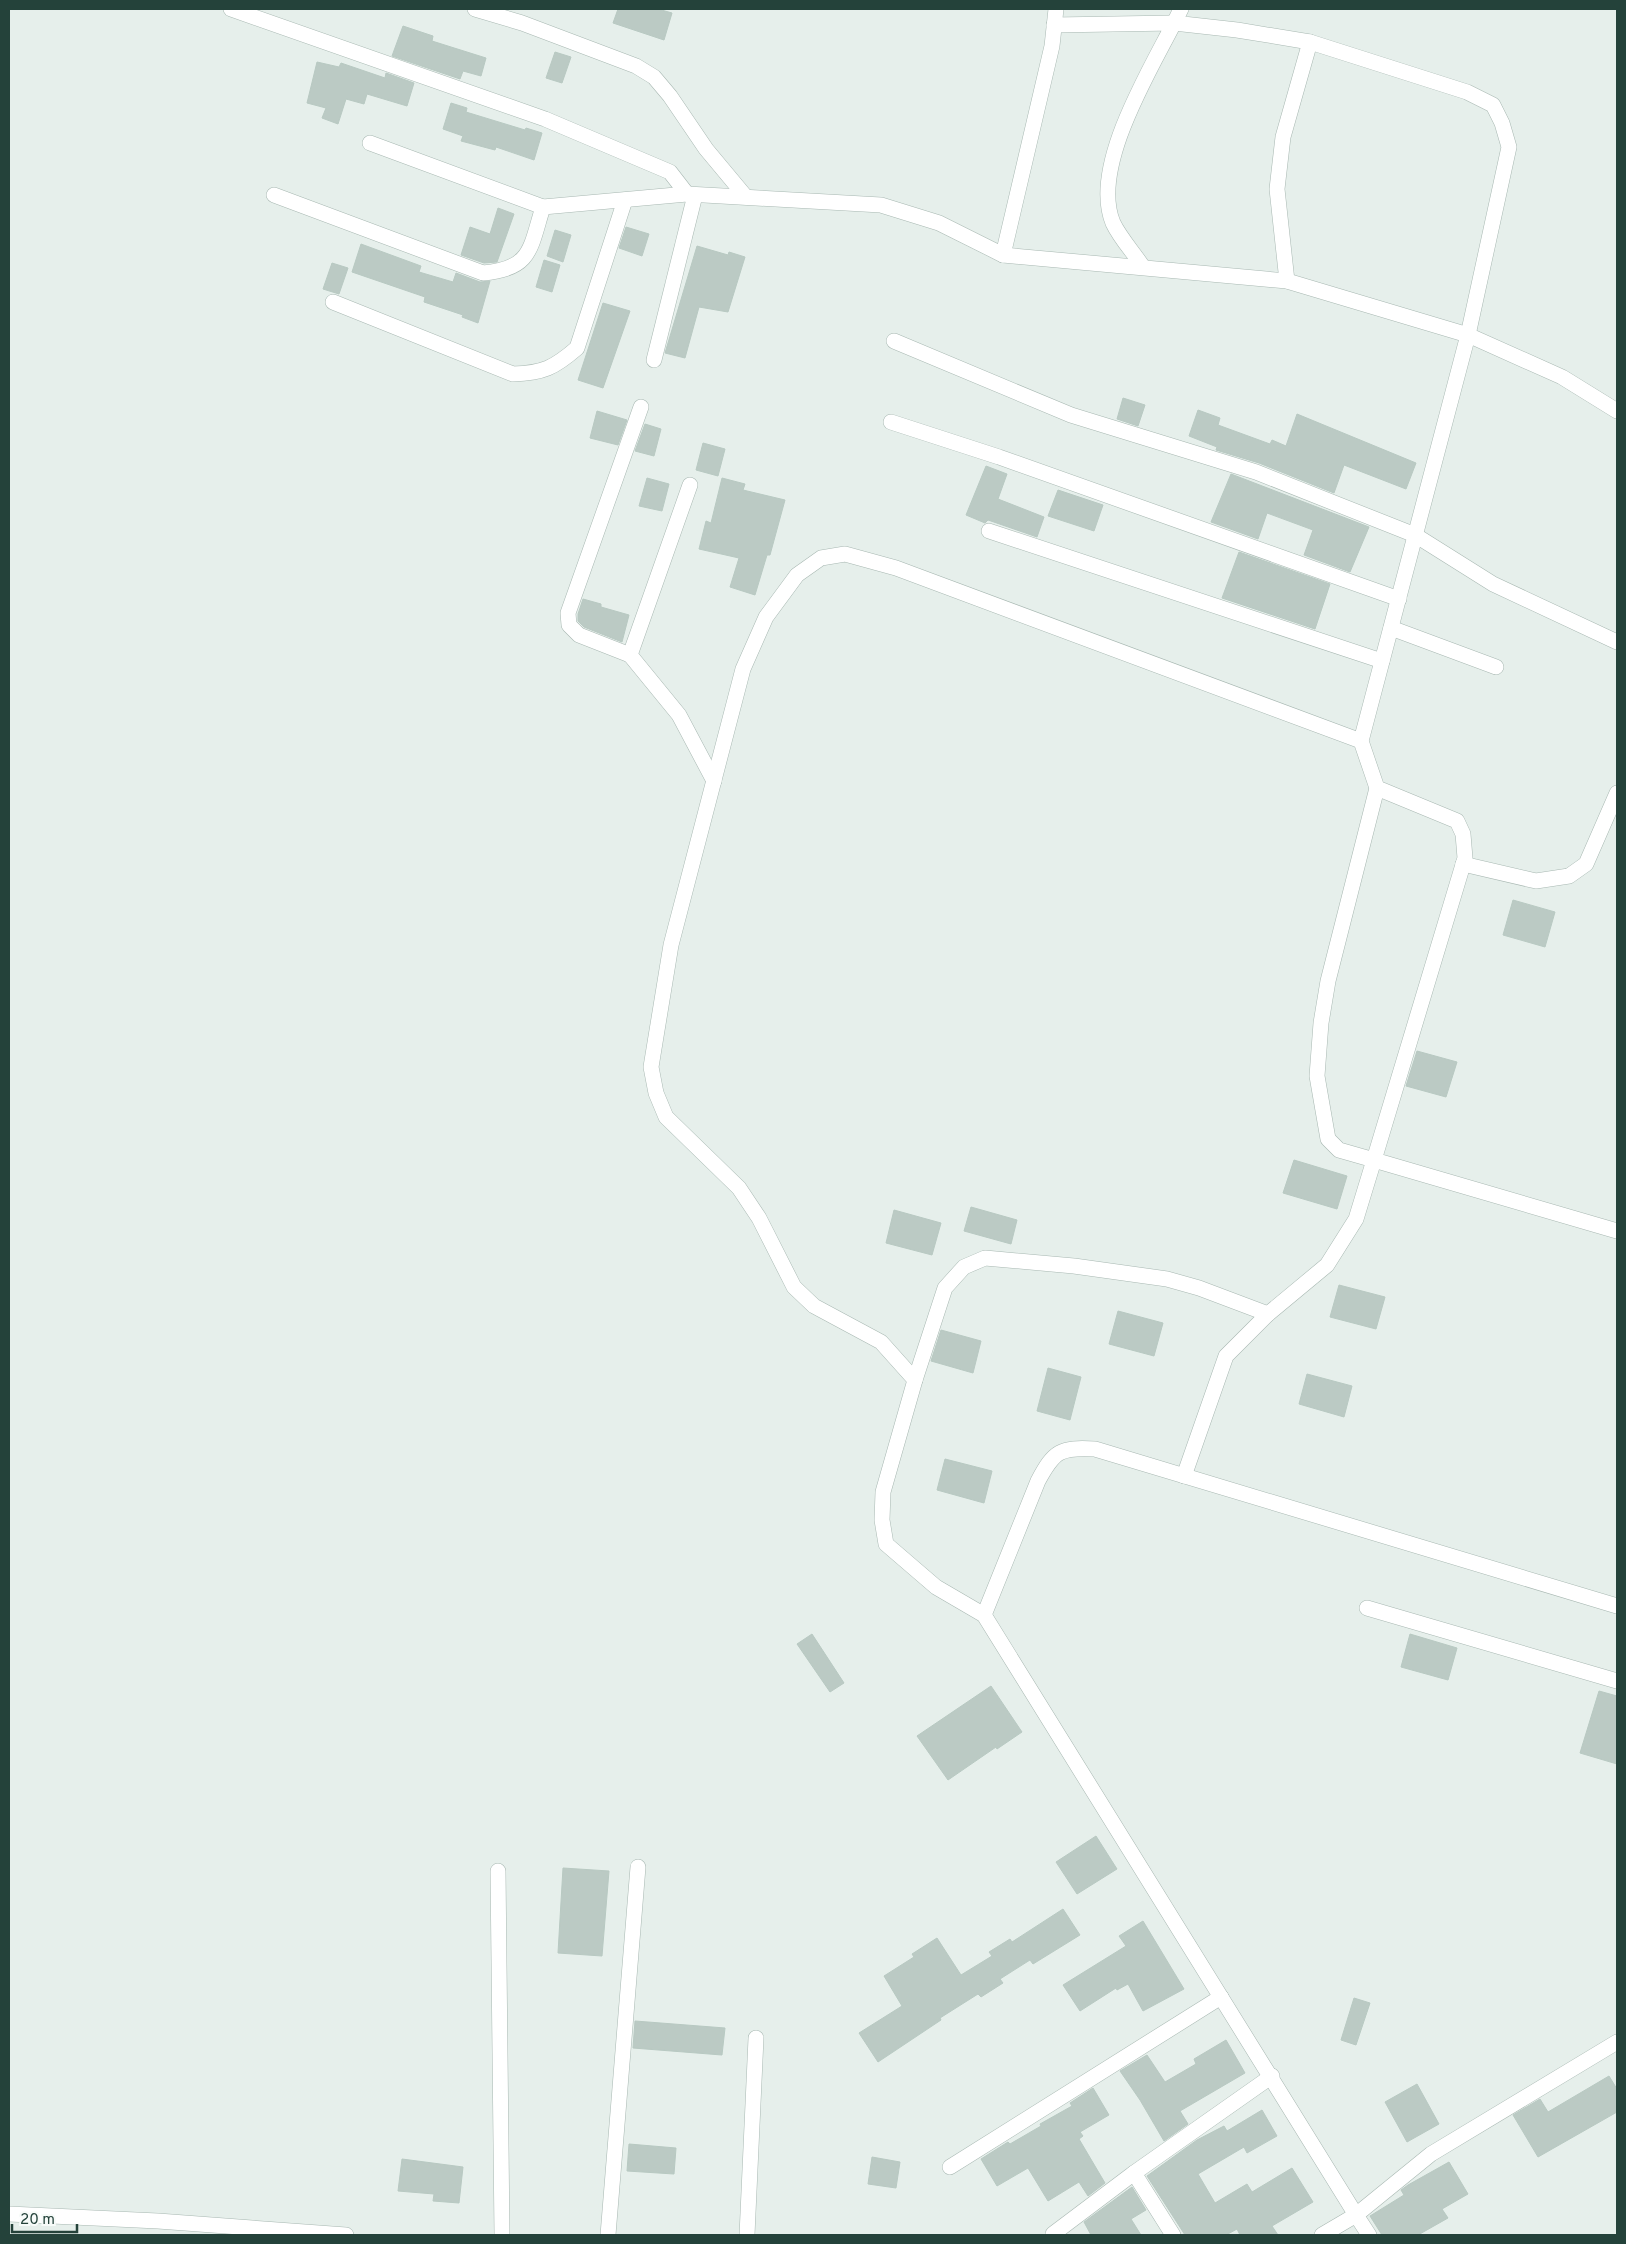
<svg xmlns="http://www.w3.org/2000/svg" width="1626" height="2244" viewBox="0 0 1626 2244" font-family="Overpass,sans-serif">
  <style>
    .building { fill: #bbcac4; stroke: #b8c9c2 }
    .lines { fill: none; stroke-linecap: round; stroke-linejoin: round }
    .minor-casing { stroke: #a8b8b2; stroke-width: 16 }
    .minor { stroke: #fff; stroke-width: 15 }
  </style>
  <rect width="100%" height="100%" fill="#e6efeb"/>
  <g class="building">
    <polygon points="618,9 658,9 672,13 664,40 613,23"/>
    <polygon points="403,26 433,36 432,41 486,58 481,76 463,71 460,79 392,56"/>
    <polygon points="555,52 571,57 562,83 546,78"/>
    <polygon points="317,62 339,67 341,63 385,78 386,73 414,83 407,106 367,94 364,104 346,99 338,124 322,118 326,108 307,103"/>
    <polygon points="451,103 467,108 466,112 525,130 526,128 542,133 534,160 496,147 495,150 461,141 463,136 443,129"/>
    <polygon points="498,208 514,214 497,262 484,263 461,255 470,227 490,234"/>
    <polygon points="626,227 649,234 642,256 619,248"/>
    <polygon points="555,230 571,235 563,262 547,256"/>
    <polygon points="361,244 421,266 419,272 453,282 456,273 480,282 490,281 478,323 462,317 463,315 424,302 425,297 352,272"/>
    <polygon points="697,246 728,255 729,252 745,257 728,312 699,307 685,358 665,353"/>
    <polygon points="544,260 560,265 552,292 536,287"/>
    <polygon points="332,263 348,268 339,294 323,289"/>
    <polygon points="603,303 630,311 603,388 578,380"/>
    <polygon points="1123,398 1145,405 1138,426 1117,419"/>
    <polygon points="1198,410 1220,418 1218,425 1270,444 1272,440 1286,446 1297,414 1416,463 1406,489 1344,465 1334,493 1259,463 1216,450 1217,447 1189,436"/>
    <polygon points="597,411 627,420 618,445 590,438"/>
    <polygon points="645,424 661,429 654,456 635,451"/>
    <polygon points="703,443 725,449 718,476 696,470"/>
    <polygon points="986,466 1007,474 998,499 1044,517 1037,537 988,520 985,523 966,515"/>
    <polygon points="1231,474 1369,527 1350,572 1304,555 1313,530 1267,513 1258,539 1211,522"/>
    <polygon points="647,478 669,484 662,511 639,506"/>
    <polygon points="722,478 745,484 743,490 785,500 770,555 767,555 755,595 730,587 739,558 699,549 706,521 711,523"/>
    <polygon points="1058,490 1103,505 1094,531 1048,516"/>
    <polygon points="1239,552 1330,584 1315,629 1222,598"/>
    <polygon points="583,599 601,604 601,607 629,615 622,642 584,627 578,621 578,614"/>
    <polygon points="1513,900 1555,912 1545,947 1503,935"/>
    <polygon points="1417,1051 1457,1062 1446,1097 1406,1086"/>
    <polygon points="1294,1160 1347,1176 1337,1209 1283,1193"/>
    <polygon points="971,1207 1017,1220 1011,1244 964,1231"/>
    <polygon points="894,1210 941,1223 932,1255 886,1243"/>
    <polygon points="1339,1285 1385,1297 1376,1329 1330,1317"/>
    <polygon points="1118,1311 1163,1323 1154,1356 1109,1344"/>
    <polygon points="941,1330 981,1341 973,1373 931,1361"/>
    <polygon points="1048,1368 1081,1377 1070,1420 1037,1411"/>
    <polygon points="1307,1374 1352,1386 1344,1417 1299,1404"/>
    <polygon points="945,1459 992,1471 984,1503 937,1490"/>
    <polygon points="812,1634 844,1683 830,1692 797,1644"/>
    <polygon points="1410,1634 1457,1648 1448,1680 1401,1667"/>
    <polygon points="991,1686 1022,1732 997,1749 996,1747 948,1780 917,1736"/>
    <polygon points="1599,1691 1617,1696 1617,1764 1580,1753"/>
    <polygon points="1096,1836 1117,1869 1077,1894 1056,1862"/>
    <polygon points="563,1868 609,1871 602,1956 558,1953"/>
    <polygon points="1063,1909 1080,1935 1033,1964 1030,1960 1000,1979 1003,1983 981,1997 978,1994 940,2018 941,2020 878,2062 859,2033 902,2006 884,1976 914,1957 912,1954 937,1938 961,1975 992,1956 989,1952 1010,1939 1012,1942"/>
    <polygon points="1143,1921 1184,1989 1143,2011 1128,1984 1117,1990 1116,1988 1080,2011 1063,1985 1126,1946 1119,1936"/>
    <polygon points="1354,1998 1370,2003 1356,2045 1341,2040"/>
    <polygon points="635,2021 725,2028 722,2055 633,2048"/>
    <polygon points="1226,2040 1245,2073 1180,2111 1188,2124 1164,2141 1140,2100 1120,2071 1147,2055 1165,2082 1196,2064 1194,2059"/>
    <polygon points="1609,2076 1617,2089 1617,2112 1538,2157 1513,2115 1540,2099 1548,2112"/>
    <polygon points="1417,2084 1439,2124 1407,2142 1385,2102"/>
    <polygon points="1093,2088 1109,2115 1080,2132 1083,2136 1079,2139 1105,2183 1088,2196 1079,2182 1048,2201 1028,2168 997,2186 981,2159 1008,2142 1010,2144 1041,2126 1040,2124 1072,2106 1070,2103"/>
    <polygon points="1262,2110 1277,2136 1247,2153 1244,2147 1198,2174 1215,2203 1247,2184 1252,2192 1292,2168 1313,2202 1272,2226 1278,2235 1240,2235 1237,2229 1226,2235 1185,2235 1147,2176 1197,2140 1224,2126 1227,2131"/>
    <polygon points="629,2144 676,2148 674,2174 627,2171"/>
    <polygon points="872,2157 900,2162 896,2188 868,2184"/>
    <polygon points="402,2159 463,2167 459,2203 433,2201 434,2194 398,2191"/>
    <polygon points="1449,2162 1468,2194 1442,2209 1448,2218 1418,2235 1382,2235 1370,2216 1404,2195 1401,2190 1408,2185"/>
    <polygon points="1132,2187 1146,2210 1131,2219 1141,2235 1091,2235 1084,2222"/>
  </g>
  <g class="lines">
    <g class="minor-casing">
      <g id="minor">
        <polyline points="231,9 545,119 670,172 687,194"/>
        <polyline points="475,9 522,23 636,66 654,77 670,96 706,149 746,197"/>
        <polyline points="1181,9 1174,23 1237,30 1310,42 1467,92 1493,105 1502,123 1509,147 1468,335 1361,741 1377,788 1457,821 1463,834 1465,858 1374,1160 1617,1231"/>
        <path d="M1054,25L1174,23C1149,72 1090,168 1113,223C1120,238 1134,253 1143,267"/>
        <polyline points="370,143 543,207 687,194 881,205 939,223 1003,255 1287,281 1468,335 1562,377 1617,411"/>
        <path d="M274,195L483,273C532,269 530,248 543,207"/>
        <polyline points="1003,255 1052,46 1056,9"/>
        <polyline points="1287,281 1277,189 1283,137 1310,42"/>
        <path d="M333,302L513,374C543,373 554,368 577,348L625,200"/>
        <polyline points="894,341 1071,415 1256,472 1415,535 1493,584 1617,642"/>
        <polyline points="654,360 695,195"/>
        <polyline points="891,422 999,457 1399,599"/>
        <polyline points="690,485 630,655 679,715 714,781"/>
        <polyline points="989,531 1382,661"/>
        <polyline points="1391,628 1496,667"/>
        <polyline points="630,655 579,635 569,625 568,613 641,407"/>
        <polyline points="1361,741 896,568 845,554 821,558 797,575 766,617 743,669 671,945 651,1067 656,1093 666,1117 739,1188 759,1218 794,1287 814,1306 881,1342 915,1380 883,1492 882,1520 886,1544 936,1587 984,1615 1356,2215 1431,2154 1617,2042"/>
        <polyline points="1463,864 1536,881 1569,876 1586,864 1617,793"/>
        <polyline points="915,1380 945,1288 964,1267 985,1258 1074,1266 1167,1279 1199,1288 1268,1314"/>
        <polyline points="1184,1476 1226,1356 1268,1314 1327,1265 1356,1219 1374,1160 1339,1150 1328,1139 1317,1076 1321,1023 1328,981 1377,788"/>
        <polyline points="1367,1608 1617,1681"/>
        <path d="M984,1615L1038,1481C1054,1451 1060,1447 1095,1449L1617,1606"/>
        <polyline points="498,1871 502,2235"/>
        <polyline points="950,2167 1221,1997"/>
        <polyline points="9,2214 158,2221 346,2235"/>
        <polyline points="1053,2234 1134,2173"/>
        <polyline points="608,2235 638,1867"/>
        <polyline points="747,2235 756,2038"/>
        <polyline points="1173,2235 1134,2173 1272,2076"/>
        <polyline points="1322,2235 1356,2215 1369,2235"/>
      </g>
    </g>
    <use href="#minor" class="minor"/>
  </g>
  <rect width="1626" height="2244" fill="none" stroke="#24423a" stroke-width="20"/>
  <path d="M12 2224v8h65v-8" fill="none" stroke="#24423a" stroke-width="2.5"/>
  <text x="20" y="2224" font-size="15" fill="#24423a" stroke="#f7fbf9" stroke-width="4" paint-order="stroke">20 m</text>
</svg>
